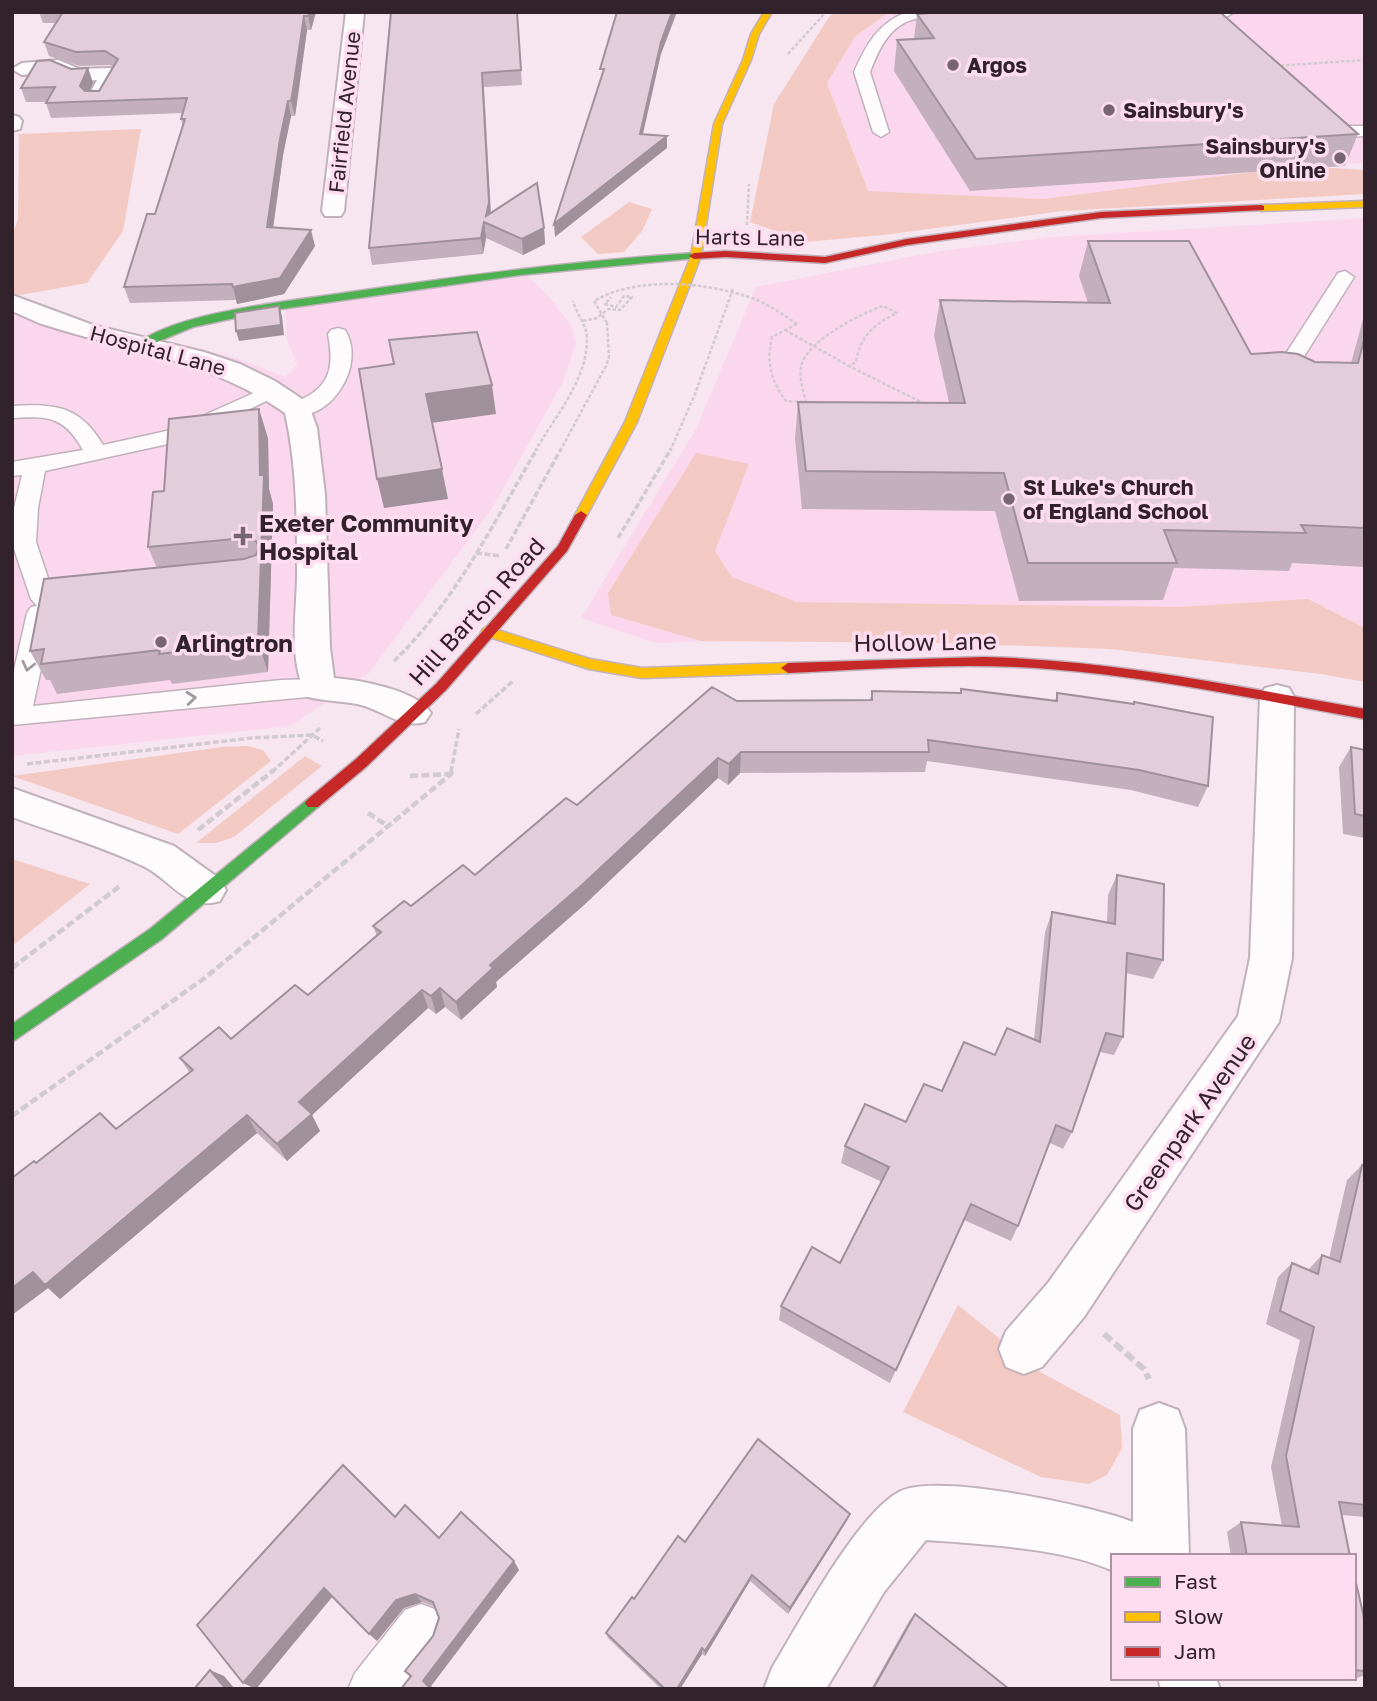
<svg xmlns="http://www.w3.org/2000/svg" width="1377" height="1701" viewBox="0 0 1377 1701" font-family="'Golos Text',sans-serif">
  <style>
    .built { fill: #fbd7ed }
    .green { fill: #f2cac3 }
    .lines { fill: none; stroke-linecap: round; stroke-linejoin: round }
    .lane-casing { stroke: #c1b1bb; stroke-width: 3 }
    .street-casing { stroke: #c1b1bb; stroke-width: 4 }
    .fast-casing { stroke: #c1b1bb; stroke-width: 3 }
    .slow-casing { stroke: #c1b1bb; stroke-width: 3 }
    .jam-casing { stroke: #c1b1bb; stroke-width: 3 }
    .path-far3 { stroke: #d1cacf; stroke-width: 2.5; stroke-dasharray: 3.5 2; stroke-linecap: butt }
    .path-far2 { stroke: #d1cacf; stroke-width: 3.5; stroke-dasharray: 6 2.5; stroke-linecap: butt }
    .path-far1 { stroke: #d1cacf; stroke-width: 4.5; stroke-dasharray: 8 3.5; stroke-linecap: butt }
    .path { stroke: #d1cacf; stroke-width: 6; stroke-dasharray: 10 4.5; stroke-linecap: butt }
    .lane { fill: #fefbfd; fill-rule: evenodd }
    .street { fill: #fefbfd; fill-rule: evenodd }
    .fast { fill: #4caf50; fill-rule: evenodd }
    .slow { fill: #ffc107; fill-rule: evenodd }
    .jam { fill: #c62828; fill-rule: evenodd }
    .path-bridge { stroke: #d1cacf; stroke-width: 2.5; stroke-dasharray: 3.5 2; stroke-linecap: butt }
    .wall { fill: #c3b0bc }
    .shaded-wall { fill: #9f9099 }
    .building { fill: #e3cddb; stroke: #9f9099; stroke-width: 2 }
    .oneway { stroke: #a2999f }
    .poi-dot { fill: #776671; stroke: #ffddf1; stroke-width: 2.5 }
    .labels { text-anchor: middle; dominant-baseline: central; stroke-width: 7; stroke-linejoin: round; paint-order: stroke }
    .far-poi-label { font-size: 21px; font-weight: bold; fill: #32222c; stroke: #ffddf1; text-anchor: start }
    .far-street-label { font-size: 21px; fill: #32222c; stroke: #ffddf1 }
    .poi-label { font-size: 24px; font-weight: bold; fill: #32222c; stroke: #ffddf1; text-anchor: start }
    .street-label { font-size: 24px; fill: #32222c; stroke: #ffddf1 }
  </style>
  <rect width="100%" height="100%" fill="#f7e5f0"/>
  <g class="built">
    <polygon points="889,12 1365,12 1365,163 1300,166 1043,199 868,191 827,83 855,37"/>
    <polygon points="1365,218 1365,653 1052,630 656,643 581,618 696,429 756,287 940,251 1052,237"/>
    <polygon points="522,271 549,297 570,324 576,343 563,382 491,510 369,673 290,726 12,756 12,293 56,314 233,357 285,377 297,365 287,339 285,302"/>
  </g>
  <g class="green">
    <polygon points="836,12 889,12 855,37 827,83 868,191 1043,199 1300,166 1365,170 1365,194 1062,211 892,234 806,242 750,222 774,104 829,17"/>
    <polygon points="141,129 123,231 87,283 15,296 12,293 12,236 18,219 19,134"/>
    <polygon points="629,202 652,209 642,231 624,252 598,254 581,237"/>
    <polygon points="696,453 749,464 715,551 732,577 797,602 1177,607 1308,599 1365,628 1365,682 1321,674 1110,649 946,643 701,641 611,615 608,593"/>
    <polygon points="247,746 263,750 271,761 178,834 12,776 222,747"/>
    <polygon points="305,756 322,766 234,837 216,843 196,843"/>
    <polygon points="12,859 90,884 12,946"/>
    <polygon points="958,1305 1042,1373 1120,1415 1122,1448 1107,1475 1089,1484 1041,1477 903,1412"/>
  </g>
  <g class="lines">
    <g class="lane-casing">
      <g id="lane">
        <path d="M907,12H933C926,18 915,18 906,22C886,32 878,52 870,72L889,132L881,137L873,132L854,72C866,45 878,23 907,12Z"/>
        <polygon points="1214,12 1234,12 1222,20 1223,25 1240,45 1238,48 1228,48 1209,26 1208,19"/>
        <path d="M1318,119L1334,126H1365V136C1347,137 1323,139 1310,124Z"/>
        <polygon points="1345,271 1354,277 1303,358 1300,362 1286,362 1283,358 1338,273"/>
        <path d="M338,328L345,330C367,364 331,424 290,414L287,409C292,402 299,401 306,397C333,383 333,361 328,334L331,330Z"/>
        <path d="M274,384L281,386L285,390L281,394L186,440L45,471L38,508L36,542L52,590L76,588L85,590L88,596L85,602L48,607L53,613L33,706L281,680L320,679L329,681L333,688L329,695L12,725V679L27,613L31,607L37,606L31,599L12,543L14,508L22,475L12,476V462L83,450C64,416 48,416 12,418V406C55,403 80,406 103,445L171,430Z"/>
        <polygon points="421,1604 437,1610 443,1626 437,1642 400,1689 348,1689 355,1673 405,1610"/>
      </g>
    </g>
    <g class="street-casing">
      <g id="street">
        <polygon points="346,12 364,12 344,211 341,216 325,216 322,211"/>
        <polygon points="58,60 80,69 110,68 120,74 104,103 90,103 87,99 97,80 77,81 55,72 22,75 12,69 22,63"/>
        <polygon points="12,115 19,117 22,121 20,129 12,131"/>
        <path d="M12,295L93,325L204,352L240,364L275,381L308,403L317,428L325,494L330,648L334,678C360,680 417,690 431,713L425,722C400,729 382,709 357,704C341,701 324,701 308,697C287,662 297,613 297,574C297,520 297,466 285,413C207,358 126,352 39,323L12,311Z"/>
        <polygon points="1277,685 1289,688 1294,697 1292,958 1279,1022 1084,1317 1042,1367 1024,1374 1006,1367 999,1349 1006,1331 1048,1283 1238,1016 1250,958 1260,697 1265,688"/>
        <path d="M12,788L174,846L220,879L226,890L220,901C187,912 172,881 145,867C104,847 55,833 12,817Z"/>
        <path d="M1159,1403L1178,1410L1185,1429L1189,1556H1113V1571C1065,1548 980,1544 926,1540L884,1592L826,1689H764L772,1668C798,1625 857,1514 899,1492C935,1472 1092,1506 1133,1522V1429L1140,1410Z"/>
        <polygon points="1158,1678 1216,1678 1220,1689 1161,1689"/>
      </g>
    </g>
    <g class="fast-casing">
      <g id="fast">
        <path d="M694,253L697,254V258L520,275L267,311L193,327L145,347L136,345C171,314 282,302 330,295C451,277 572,261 694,253Z"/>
        <polygon points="313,797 318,799 321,803 318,807 162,939 12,1042 12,1024 150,929 308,799"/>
      </g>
    </g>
    <g class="slow-casing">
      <g id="slow">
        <polygon points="764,12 772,12 759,34 751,60 722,124 701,256 637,422 587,515 585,518 577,518 575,515 625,422 691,256 714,124 743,60 751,34"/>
        <polygon points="1365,201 1365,207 1261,211 1256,208 1261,205"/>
        <polygon points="488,627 590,659 642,668 788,663 795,668 788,673 642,678 589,669 483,635 481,632 483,629"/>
      </g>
    </g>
    <g class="jam-casing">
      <g id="jam">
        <polygon points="1261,205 1264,206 1264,210 1101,218 907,245 825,263 725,257 694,259 689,256 694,253 725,251 825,257 907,239 1101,212"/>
        <polygon points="581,511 587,515 567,551 446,690 366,767 318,807 308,807 305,803 308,799 356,759 436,684 558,546 575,515"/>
        <path d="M984,657C1113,660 1238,687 1365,709V719C1260,700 1155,677 1049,669C962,662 875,669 788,673L781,668L788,663Z"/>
      </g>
    </g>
    <g class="path-far3">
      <polyline points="788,54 826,12"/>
      <polyline points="1275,66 1365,60"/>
      <polyline points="747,225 749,184"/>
      <polyline points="583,321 597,318 608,309 620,310 632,297 624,296 616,307 605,304 611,297"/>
      <path d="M797,324L772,337C766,362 771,381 786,401L806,402C803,390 798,375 802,363C811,339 860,314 883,306L897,313C874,324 860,336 856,362L849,366L925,404"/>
      <polyline points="785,330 849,366"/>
      <path d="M535,451C555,417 593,372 586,331C583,320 576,312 573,301"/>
      <polyline points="560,451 606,366 609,357 607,323"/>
      <polyline points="670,451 695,394 733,289"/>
    </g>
    <g class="path-far2">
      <polyline points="618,538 671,449"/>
      <polyline points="506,549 561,449"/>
      <polyline points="476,553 501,556"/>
      <path d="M394,661C454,604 495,520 537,449"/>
      <polyline points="476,714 514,680"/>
      <polyline points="27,764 252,738 312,735 323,741"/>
      <polyline points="272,772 320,728"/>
      <polyline points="451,772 459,729"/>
    </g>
    <g class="path-far1">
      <polyline points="410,776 451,774"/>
      <polyline points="368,813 388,826"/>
      <polyline points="198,830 274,770"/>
      <polyline points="12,968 120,886"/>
      <polyline points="12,1116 206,977 451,774 452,770"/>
    </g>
    <polyline class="path" points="1104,1334 1144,1369 1149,1379"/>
    <use href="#lane" class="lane"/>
    <use href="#street" class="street"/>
    <use href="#fast" class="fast"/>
    <use href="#slow" class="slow"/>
    <use href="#jam" class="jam"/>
    <path class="path-bridge" d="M607,323L594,301C637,276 703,282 749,297C767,303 782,314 797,324"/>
  </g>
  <g class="wall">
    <polygon points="39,12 316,12 311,30 307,30 297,104 295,116 291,116 283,155 273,228 315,246 284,294 237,304 236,300 130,303 124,287 155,214 183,126 181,119 183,113 51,118 46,103 47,102 26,102 21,88 71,69 88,68 93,83 89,91 99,91 113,67 110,65 80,66 49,56 44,42 56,23 43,23"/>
    <polygon points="517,12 522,85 484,87 491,213 544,228 545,244 523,255 486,238 483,254 372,265 369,248"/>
    <polygon points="917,14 1358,134 1345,166 970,191 894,71 897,40 914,39"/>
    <polygon points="1088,241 1251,354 1315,362 1351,363 1365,312 1365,567 1292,563 1289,571 1174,568 1163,600 1019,601 995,511 802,509 795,439 798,402 949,402 934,336 940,300 1088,303 1079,276"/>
    <polygon points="268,438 269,489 273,504 268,672 172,684 170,680 57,694 50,680 46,680 30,651 157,568 148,547 164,491"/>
    <polygon points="961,689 1055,701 1057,693 1208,786 1198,807 1131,790 927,761 925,772 740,773 728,785 718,778 584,905 496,982 497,987 461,1020 445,1007 436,1014 428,1008 312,1115 320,1131 287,1161 257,1133 60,1299 48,1288 17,1311 36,1163 116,1129 189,1072 180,1058 231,1039 308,995 377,936 373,926 475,875 577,805 737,701 870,700 872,691 960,693"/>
    <polygon points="1351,747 1365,750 1365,838 1343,834 1339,767"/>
    <polygon points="1117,875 1163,960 1153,979 1126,973 1123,1037 1114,1055 1100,1052 1072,1132 1063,1149 1050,1143 1018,1226 1011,1241 964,1220 890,1383 779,1320 781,1306 840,1263 882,1182 841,1163 845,1146 906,1122 942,1091 995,1055 1034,1039 1045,932 1052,912 1107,923 1108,895"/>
    <polygon points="1362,1165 1365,1166 1365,1517 1341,1515 1350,1556 1231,1556 1227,1532 1241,1522 1282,1526 1271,1467 1300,1340 1266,1324 1278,1277 1292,1263 1308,1270 1322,1255 1329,1258 1347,1180"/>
    <polygon points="395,1517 439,1538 519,1570 431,1686 433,1689 401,1689 411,1676 433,1636 439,1618 435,1607 422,1602 404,1608 377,1641"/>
    <polygon points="846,1522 788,1614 750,1581 705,1656 702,1654 680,1689 661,1689 608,1638 606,1633 634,1599 685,1542"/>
    <polygon points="1354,1574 1365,1622 1365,1675 1357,1678 1354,1677"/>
    <polygon points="915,1614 1009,1689 871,1689 909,1621"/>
  </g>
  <g class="shaded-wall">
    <polygon points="310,12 316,12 311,30 308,16"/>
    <polygon points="672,12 677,12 661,54 640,147 640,134 661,42"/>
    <polygon points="304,16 307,30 295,116 291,101"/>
    <polygon points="88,68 93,83 85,101 80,86"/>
    <polygon points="482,73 491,218 487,223"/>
    <polygon points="288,101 291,116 283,155 271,243 267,227 280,139"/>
    <polygon points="667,136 667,148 555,237 554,224"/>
    <polygon points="484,222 486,238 483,254 481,238"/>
    <polygon points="544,228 545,244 523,255 522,239"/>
    <polygon points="311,230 315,246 284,294 237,304 233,287"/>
    <polygon points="279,306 282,316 284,335 239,341 236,331"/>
    <polygon points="492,385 496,414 431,423 426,394"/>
    <polygon points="259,409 268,438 269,489 273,504 268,672 258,642 260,475"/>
    <polygon points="442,469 448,499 384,508 377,479"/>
    <polygon points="741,752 740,773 728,785 729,764"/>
    <polygon points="718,758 718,778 584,905 496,982 497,987 461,1020 456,1002 490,965"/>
    <polygon points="440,988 445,1007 436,1014 431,996"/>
    <polygon points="422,990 428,1008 312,1115 320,1131 287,1161 277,1144 299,1102"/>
    <polygon points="247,1115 257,1133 60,1299 48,1288 12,1315 12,1288"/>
    <polygon points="850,1514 846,1522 788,1614 790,1608"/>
    <polygon points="514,1561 519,1570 431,1686 433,1689 431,1689 423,1681"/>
    <polygon points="752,1575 750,1581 705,1656 705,1651"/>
    <polygon points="324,1588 333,1596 256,1689 243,1683"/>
    <polygon points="415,1594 422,1602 404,1608 377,1641 369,1634 396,1600"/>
    <polygon points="702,1648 702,1654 680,1689 677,1689"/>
    <polygon points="210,1670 224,1676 235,1689 226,1689"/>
  </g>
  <g class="building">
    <polygon points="63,12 310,12 308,16 304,16 293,90 291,101 288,101 280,139 267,227 311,230 280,278 233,287 232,284 124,287 147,214 155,214 185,119 181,119 187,98 46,103 55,87 21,88 37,61 50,60 71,69 88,68 80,86 85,91 99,91 118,59 105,51 76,52 44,42"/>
    <polygon points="391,12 517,12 521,70 482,73 489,202 486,216 537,183 544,228 522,239 484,222 481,238 369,248"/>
    <polygon points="617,12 672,12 661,42 640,134 667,136 554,224 604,69 600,69"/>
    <polygon points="943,12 1220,12 1358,134 976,159 897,40 934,38 917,14"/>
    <polygon points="1088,241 1189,241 1251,354 1282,352 1298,354 1315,362 1358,363 1365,336 1365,528 1301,525 1306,533 1164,530 1177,563 1028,563 1004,473 806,471 798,402 965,403 940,300 1110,303"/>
    <polygon points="279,306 281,325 236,331 235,313"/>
    <polygon points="477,332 492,385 426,394 442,469 377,479 359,369 394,364 389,340"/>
    <polygon points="259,409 260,475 264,475 258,642 159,654 160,650 41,664 44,649 30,651 44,579 244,559 256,555 259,547 256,541 245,538 148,547 153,492 164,491 169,419"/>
    <polygon points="712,687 737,701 872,700 872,691 961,693 961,689 1057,701 1057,693 1134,704 1134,702 1213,717 1208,786 1139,770 928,740 929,752 741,752 729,764 718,758 582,885 490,965 493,968 456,1002 440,988 431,996 422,990 299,1102 312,1114 277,1144 247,1115 45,1285 33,1272 12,1288 12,1178 34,1161 36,1163 100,1113 116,1129 193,1070 180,1058 219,1027 231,1039 295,985 308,995 381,932 373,926 404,901 411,906 463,865 475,875 566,798 577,805"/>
    <polygon points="1351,747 1365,750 1365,816 1355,814"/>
    <polygon points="1117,875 1164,884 1163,960 1127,953 1123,1037 1106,1033 1072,1132 1056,1125 1018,1226 971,1204 896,1370 781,1306 812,1247 840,1263 889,1167 845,1146 865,1104 906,1122 924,1084 942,1091 964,1042 995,1055 1007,1028 1040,1042 1052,912 1115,924"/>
    <polygon points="1362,1165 1365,1166 1365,1505 1339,1502 1350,1556 1247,1556 1241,1522 1299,1527 1286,1456 1314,1327 1280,1311 1292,1263 1318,1274 1322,1255 1340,1262"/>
    <polygon points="758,1439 850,1514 790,1608 752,1575 705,1651 702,1648 677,1689 665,1689 606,1633 632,1597 634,1599 678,1536 685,1542"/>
    <polygon points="343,1465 395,1517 405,1505 439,1538 461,1512 514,1561 423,1681 431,1689 401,1689 411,1676 405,1671 433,1636 439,1618 433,1602 415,1594 396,1600 369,1634 324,1588 243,1683 197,1625"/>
    <polygon points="1354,1574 1365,1622 1365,1671 1354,1670"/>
    <polygon points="915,1614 1009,1689 873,1689"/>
    <polygon points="210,1670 226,1689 194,1689"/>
  </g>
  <defs><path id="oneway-chevron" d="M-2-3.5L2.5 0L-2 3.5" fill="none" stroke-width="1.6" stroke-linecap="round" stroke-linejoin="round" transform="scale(1.75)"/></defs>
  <g class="oneway">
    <use href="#oneway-chevron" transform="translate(28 666) rotate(103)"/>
    <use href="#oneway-chevron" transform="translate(191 698) rotate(-6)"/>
  </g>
  <g class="poi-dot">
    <circle cx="953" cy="65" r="7"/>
    <circle cx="1109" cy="110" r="7"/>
    <circle cx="1340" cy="158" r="7"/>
    <circle cx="1009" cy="499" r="7"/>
    <path d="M239.5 525.5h7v7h7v7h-7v7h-7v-7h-7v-7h7z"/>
    <circle cx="161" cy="642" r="7"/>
  </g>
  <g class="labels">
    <g class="far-poi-label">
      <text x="967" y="65">Argos</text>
      <text x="1123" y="110">Sainsbury's</text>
      <text x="1326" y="146" text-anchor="end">Sainsbury's<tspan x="1326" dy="24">Online</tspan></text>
      <text x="1023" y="487">St Luke's Church<tspan x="1023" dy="24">of England School</tspan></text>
    </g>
    <g class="far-street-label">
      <text transform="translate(344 112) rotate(-84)">Fairfield Avenue</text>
      <text transform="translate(750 237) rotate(1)">Harts Lane</text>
      <text transform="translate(158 350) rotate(15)">Hospital Lane</text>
    </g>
    <g class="poi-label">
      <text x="259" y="522">Exeter Community<tspan x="259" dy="28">Hospital</tspan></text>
      <text x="175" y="642">Arlingtron</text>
    </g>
    <g class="street-label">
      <text transform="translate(476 611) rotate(-48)">Hill Barton Road</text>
      <text transform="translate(925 641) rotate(-1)">Hollow Lane</text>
      <text transform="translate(1189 1122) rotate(-55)">Greenpark Avenue</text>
    </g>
  </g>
  <rect width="1377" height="1701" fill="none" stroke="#32222c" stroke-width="28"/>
  <rect x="1111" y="1554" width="245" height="126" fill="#ffddf1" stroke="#ad92a2" stroke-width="2"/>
  <rect x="1125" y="1577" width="35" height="10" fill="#4caf50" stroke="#ad92a2" stroke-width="2"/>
  <text x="1174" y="1589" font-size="21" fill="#32222c">Fast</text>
  <rect x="1125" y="1612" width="35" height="10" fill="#ffc107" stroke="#ad92a2" stroke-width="2"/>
  <text x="1174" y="1624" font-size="21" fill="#32222c">Slow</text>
  <rect x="1125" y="1647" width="35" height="10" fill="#c62828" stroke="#ad92a2" stroke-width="2"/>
  <text x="1174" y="1659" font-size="21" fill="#32222c">Jam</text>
</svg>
